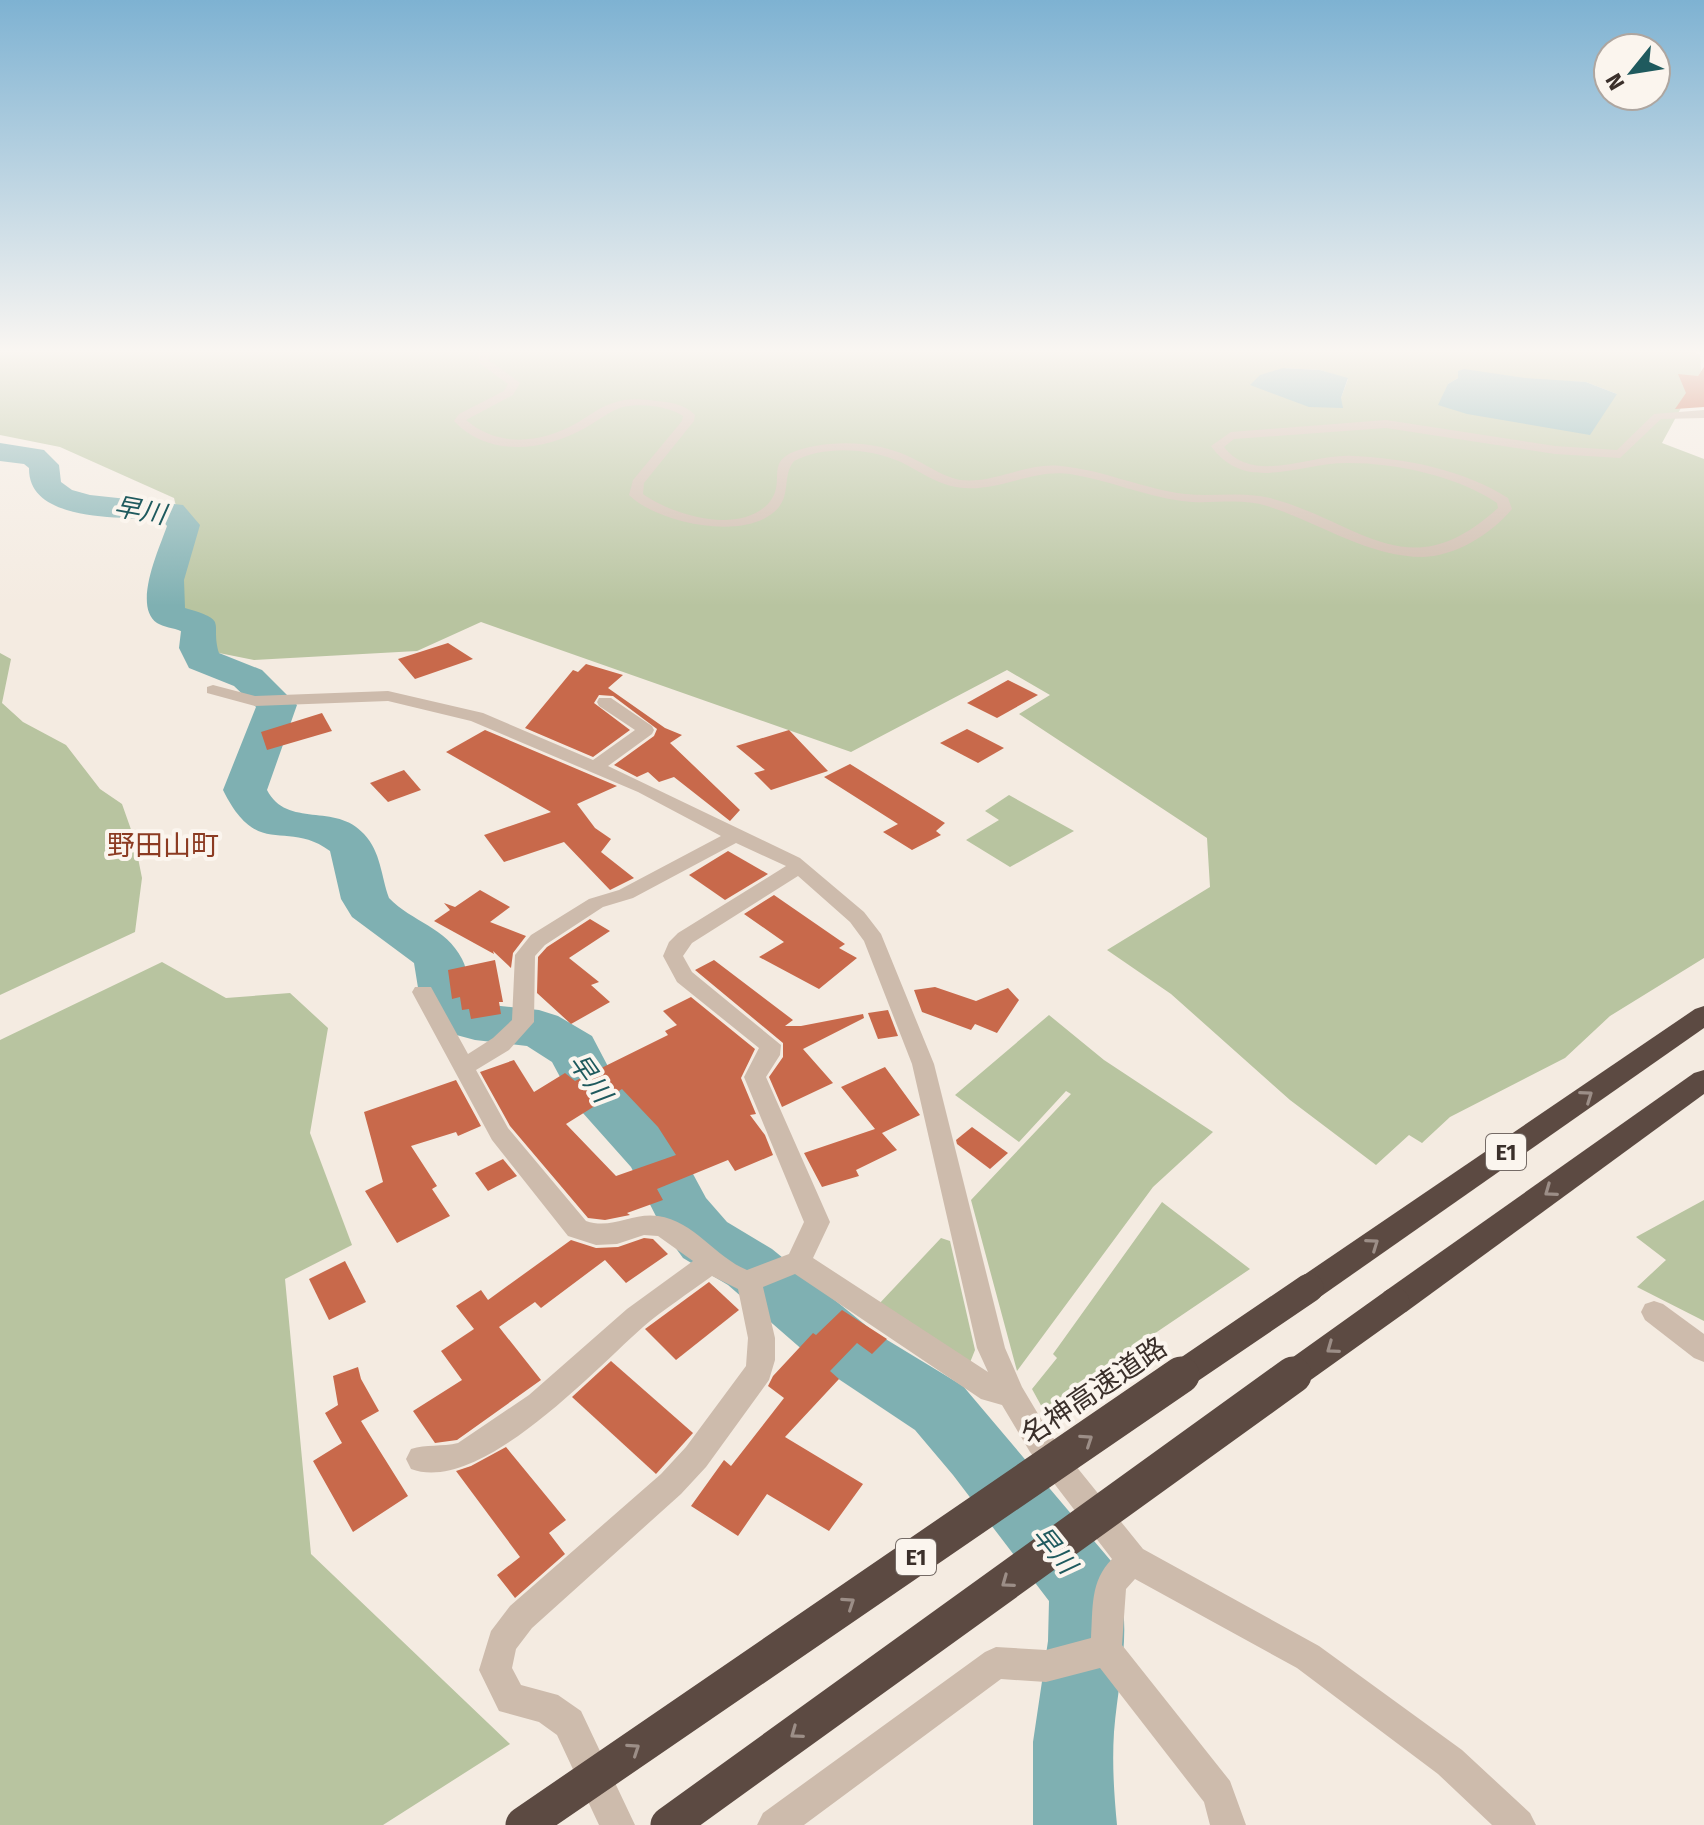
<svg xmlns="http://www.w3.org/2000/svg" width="1704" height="1825" viewBox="0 0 1704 1825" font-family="'Fira Sans','Noto Sans JP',sans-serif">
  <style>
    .green { fill: #b8c4a0; fill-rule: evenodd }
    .water { fill: #7fb0b2 }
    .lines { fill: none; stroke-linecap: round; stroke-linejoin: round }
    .river { fill: #7fb0b2; fill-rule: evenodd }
    .building { fill: #c8694b; fill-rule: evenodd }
    .minor { fill: #cdbbac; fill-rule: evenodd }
    .motorway { fill: #5c4a42; fill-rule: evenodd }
    .motorway-bridge-far1 { stroke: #5c4a42; stroke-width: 29 }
    .motorway-bridge { stroke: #5c4a42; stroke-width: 37 }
    .oneway { stroke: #9c8e87 }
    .labels { text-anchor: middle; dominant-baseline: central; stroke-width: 8; stroke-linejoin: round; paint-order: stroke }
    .shield { fill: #fbf5ee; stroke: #756b66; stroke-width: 2 }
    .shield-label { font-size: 22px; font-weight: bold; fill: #3b302b }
    .water-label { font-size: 26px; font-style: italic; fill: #1f5a5e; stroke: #fbf5ee }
    .quarter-label { font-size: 28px; fill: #8c3b22; stroke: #fbf5ee }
    .near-street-label { font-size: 28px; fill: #3b302b; stroke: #fbf5ee }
  </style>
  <rect width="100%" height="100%" fill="#f4ebe1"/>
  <g class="green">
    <path d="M0,350H1693L1700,355L1701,371L1662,443L1704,459V958L1610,1016L1565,1058L1450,1117L1422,1143L1409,1135L1376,1165L1290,1100L1171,994L1107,950L1210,887L1207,838L1019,714L1050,695L1007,670L851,752L481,622L417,651L254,660L209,651L165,620L164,575L185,542L174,498L60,447L0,435ZM1283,368L1320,370L1348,379L1341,398ZM1458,378L1586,382L1617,394L1448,384Z"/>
    <polygon points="0,653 11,659 2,703 23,722 66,745 100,789 122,804 134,838 142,878 135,932 0,995"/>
    <polygon points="1009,795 1074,831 1010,867 966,840 999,820 985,811"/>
    <polygon points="162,962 226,998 290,993 328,1028 310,1133 352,1245 285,1279 311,1554 510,1744 383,1825 0,1825 0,1040"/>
    <polygon points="1049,1015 1104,1060 1213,1132 1153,1187 1017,1371 971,1200 1071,1094 1066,1091 1019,1142 955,1095"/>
    <polygon points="1704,1200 1704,1321 1637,1287 1666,1260 1636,1237"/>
    <polygon points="1162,1202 1250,1269 1043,1409 1032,1389 1057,1358 1053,1354"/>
    <polygon points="941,1238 950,1241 975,1350 969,1365 878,1305"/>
  </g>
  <g class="water">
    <polygon points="1283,368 1320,370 1348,378 1341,398 1343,408 1309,407 1250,385 1260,375"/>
    <polygon points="1464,369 1525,378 1586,382 1617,394 1590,435 1467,414 1438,405 1448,384 1458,378 1458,371"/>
  </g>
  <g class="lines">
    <path class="river" d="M0,443L44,450L59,465L61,482L72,490L90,495L183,505L200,525L184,580L185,608C230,621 210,621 219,653L262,670L297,705L267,790C287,829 336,802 364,834C381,852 381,876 389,898C412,922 446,927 462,959C469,972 468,989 472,1003L539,1010L558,1016L592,1036L613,1076L673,1137L706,1198L727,1222L772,1249L874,1332L963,1386L1111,1561C1136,1621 1119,1670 1114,1732C1112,1763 1114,1794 1117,1825H1033V1742L1048,1641L1049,1601L953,1475L915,1430L828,1372L728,1285L683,1258L664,1232L631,1167L574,1103L552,1062L527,1046L475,1040L434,1029L420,1000L414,963L352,917L341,899L330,851C286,818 258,861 223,790L256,707L234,686L189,668L179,648L181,631C174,628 163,627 157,623C132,606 160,547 167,526L162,520C124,516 28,524 29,468L24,464L0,461Z"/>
  </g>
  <g class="building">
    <polygon points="1704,367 1704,407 1675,409 1686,393 1678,374 1698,376"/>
    <polygon points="448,643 473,659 415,679 398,659"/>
    <polygon points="586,664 623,675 608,688 665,728 682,735 670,743 740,810 730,821 674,777 659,782 648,772 637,777 614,765 654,736 657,729 613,696 599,695 594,703 630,730 593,757 525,728 573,670 578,672"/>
    <polygon points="1008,680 1038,695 997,718 967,703"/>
    <polygon points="322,713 332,731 267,750 261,732"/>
    <polygon points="967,729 1004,748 978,763 940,743"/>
    <polygon points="485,730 617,786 577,804 595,828 611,839 601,852 634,878 610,890 564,842 504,862 484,835 551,812 446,752"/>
    <polygon points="789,730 828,771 771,790 754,773 765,770 736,746"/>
    <polygon points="850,764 945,823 936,831 941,835 912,850 883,832 898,824 824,777"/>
    <polygon points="404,770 421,790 388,802 370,783"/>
    <polygon points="728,851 768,874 725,900 689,875"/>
    <polygon points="480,890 510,907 490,922 526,936 513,953 511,968 493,951 494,954 434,921 450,910 444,903 455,907"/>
    <polygon points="774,895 845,944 839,948 857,958 819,989 759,957 784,942 744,914"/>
    <polygon points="590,919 610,931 569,958 599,982 591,985 610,1002 571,1024 537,993 538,957 547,947"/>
    <polygon points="495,960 503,1002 499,1002 501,1014 471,1019 469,1009 462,1010 460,997 452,999 448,970"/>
    <polygon points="714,960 793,1020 785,1026 801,1026 863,1014 864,1018 803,1049 833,1083 782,1107 769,1077 783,1057 783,1043 695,970"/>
    <polygon points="935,987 976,1001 1008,988 1019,1000 997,1033 975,1024 971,1030 922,1012 914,990"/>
    <path d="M691,997L755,1049L741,1078L756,1114L750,1115L765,1135L773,1155L735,1171L728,1160L657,1189L663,1200L627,1213L630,1215L605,1220L588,1218L510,1126L480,1072L514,1060L534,1092L565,1073L575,1081L668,1035L665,1031L677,1025L663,1011ZM622,1089L658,1127L676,1155L616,1176L566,1124Z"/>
    <polygon points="888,1010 898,1036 878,1039 868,1013"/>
    <polygon points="885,1067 920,1115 882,1133 897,1150 856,1170 859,1176 822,1187 804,1153 875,1129 841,1087"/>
    <polygon points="456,1080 481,1126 458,1136 456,1132 411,1146 437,1186 432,1189 450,1216 397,1243 365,1191 383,1182 364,1112"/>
    <polygon points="972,1127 1008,1153 990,1169 957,1144 956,1140"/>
    <polygon points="503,1159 517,1176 488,1191 475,1173"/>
    <polygon points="644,1238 653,1239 668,1254 626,1283 605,1260 541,1308 535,1302 499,1327 541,1380 457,1440 435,1443 413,1411 462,1380 441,1351 474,1329 456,1306 481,1290 488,1300 571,1240 596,1248 618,1247"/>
    <polygon points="345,1261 366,1302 329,1320 309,1279"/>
    <polygon points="709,1282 739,1310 676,1360 645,1329"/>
    <polygon points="842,1310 887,1339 872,1354 857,1343 830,1371 839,1379 785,1437 863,1484 829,1531 767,1494 738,1536 691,1506 724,1460 731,1466 784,1398 768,1386 773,1376 813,1333 816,1335"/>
    <polygon points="611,1361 693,1433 656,1474 572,1397"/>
    <polygon points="358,1367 361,1379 379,1411 361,1421 408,1496 353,1532 313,1461 342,1443 325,1413 338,1405 333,1376"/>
    <polygon points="506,1447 566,1520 549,1533 565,1554 515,1598 497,1575 520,1557 456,1471 471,1466"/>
  </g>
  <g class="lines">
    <g class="minor">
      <path d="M479,350H489V360L520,383L513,395L466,420C499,448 540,443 575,424C588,417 599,407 613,403C627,398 641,399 656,401C670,402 684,404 695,415L694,421L644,483L643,494C673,515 737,535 768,504C791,479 755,457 815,446C849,440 886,444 916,460C930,467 944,477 960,480C995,484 1026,462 1061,466C1104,470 1143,489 1185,494C1214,497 1242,491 1270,498C1363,523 1408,590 1498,508L1497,503C1457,476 1396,463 1349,463C1300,462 1246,495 1211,446L1231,432L1386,420L1555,446L1617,450L1654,414L1704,410V418L1661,419L1620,458L1555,454L1386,428L1234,439L1224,447C1253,486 1313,453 1353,456C1404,458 1465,470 1508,498L1512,509C1491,534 1456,556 1423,557C1368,557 1318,522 1267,506C1240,497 1210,505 1182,501C1144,496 1108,480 1070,474C1030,469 995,494 956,487C935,483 919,471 901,462C869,448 825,445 794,461C783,474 790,493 779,507C750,543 658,524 629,495L633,480L682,421L683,416C668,406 641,403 623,407C609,411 598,421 585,428C545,451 488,458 454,421L459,414L504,391L508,384L479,363Z"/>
      <path d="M213,685L255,696L388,691L483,713L593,760L635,730L599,706L597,702L599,698H611L652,726L654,730L652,734L608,766L800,858L864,912L881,934L934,1064L1005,1348L1022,1387L1050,1434L1143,1549L1319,1646L1462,1750L1530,1813L1536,1825H1492L1438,1774L1297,1668L1135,1579L1126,1589L1122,1645L1230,1781L1246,1825H1210L1204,1802L1100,1668L1046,1682L1001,1679L804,1825H757L763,1813L985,1652L996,1647L1046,1650L1091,1638C1093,1608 1090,1581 1112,1559L1030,1452L1002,1405L981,1399L795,1274L763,1287L775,1338V1360L769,1380L706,1467L681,1494L532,1628L516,1649L512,1668L521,1685L558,1695L581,1711L635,1825H599L557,1735L539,1722L499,1711L479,1670L491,1631L510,1606L661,1474L686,1447L746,1366L748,1338L738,1289L712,1276C689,1293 664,1309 643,1327C594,1370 480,1495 411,1469L406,1459L411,1449C426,1444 442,1447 458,1443L529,1395L627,1309L693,1261L658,1236L644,1235L617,1244L596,1245L568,1236L492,1140L412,992L415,987H431L468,1054L493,1038L512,1020L515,955L531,935L589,899L619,890L721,836L638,792L471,721L388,701L255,706L207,693V687ZM736,843L786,866L678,933L669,942L663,956L677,982L759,1048L744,1077L804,1222L789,1254L747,1270C715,1257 694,1221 658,1216C633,1212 612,1230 586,1221L508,1128L476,1070L509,1050L534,1022L535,956L545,945L603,907L633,898ZM798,876L850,922L864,941L912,1064L977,1348L988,1372L813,1258L830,1222L766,1077L780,1055L781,1045L692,972L683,956L692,943Z"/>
      <polygon points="1654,1301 1663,1304 1704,1334 1704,1362 1694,1358 1645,1320 1641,1312 1645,1304"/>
    </g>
    <g class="motorway">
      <polygon points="1704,1006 1704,1028 1320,1297 1309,1301 1298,1297 1293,1288 1298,1279 1695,1009"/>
      <polygon points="1704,1070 1704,1094 1406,1312 1395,1315 1384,1312 1379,1302 1384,1292 1694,1073"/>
    </g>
    <g class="motorway-bridge-far1">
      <polyline points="1178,1377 1309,1288"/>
      <polyline points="1290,1377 1395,1302"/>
    </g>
    <g class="motorway-bridge">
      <polyline points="524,1825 1181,1375"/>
      <polyline points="669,1825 1293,1375"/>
    </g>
  </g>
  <defs><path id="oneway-chevron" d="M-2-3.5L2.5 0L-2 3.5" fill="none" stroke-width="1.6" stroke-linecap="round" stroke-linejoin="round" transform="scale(2)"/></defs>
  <g class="oneway">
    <use href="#oneway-chevron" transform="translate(1587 1096) rotate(-35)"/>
    <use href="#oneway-chevron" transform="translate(1550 1191) rotate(144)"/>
    <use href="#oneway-chevron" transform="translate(1373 1244) rotate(-35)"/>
    <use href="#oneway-chevron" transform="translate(1332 1348) rotate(144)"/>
    <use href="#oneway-chevron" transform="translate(1087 1440) rotate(-34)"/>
    <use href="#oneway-chevron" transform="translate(1007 1582) rotate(144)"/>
    <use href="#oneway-chevron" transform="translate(849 1603) rotate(-34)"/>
    <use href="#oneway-chevron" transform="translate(796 1733) rotate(144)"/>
    <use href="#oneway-chevron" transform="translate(634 1749) rotate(-34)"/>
  </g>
  <linearGradient id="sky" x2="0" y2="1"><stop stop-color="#7eb2d2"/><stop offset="0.58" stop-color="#faf6f2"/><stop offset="1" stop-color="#faf6f2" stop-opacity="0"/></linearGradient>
  <rect width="1704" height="606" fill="url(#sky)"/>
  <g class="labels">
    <g class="shield">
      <rect x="1486" y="1134" width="40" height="36" rx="6"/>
      <rect x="896" y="1539" width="40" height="36" rx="6"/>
    </g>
    <g class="shield-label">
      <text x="1506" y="1152">E1</text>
      <text x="916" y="1557">E1</text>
    </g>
    <g class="water-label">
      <text transform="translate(140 511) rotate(10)">早川</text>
      <text transform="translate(590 1078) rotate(55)">早川</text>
      <text transform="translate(1054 1550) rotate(51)">早川</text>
    </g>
    <g class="quarter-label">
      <text x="163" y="845">野田山町</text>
    </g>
    <g class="near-street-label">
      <text transform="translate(1094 1391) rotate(-34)">名神高速道路</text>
    </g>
  </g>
  <g transform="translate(1632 72) rotate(240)"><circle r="38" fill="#fbf5ee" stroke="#aea6a0" stroke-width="2"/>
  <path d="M0-6L14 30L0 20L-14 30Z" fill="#1f5a5e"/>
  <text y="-12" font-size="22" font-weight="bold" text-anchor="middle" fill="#3b302b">N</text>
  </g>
</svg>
